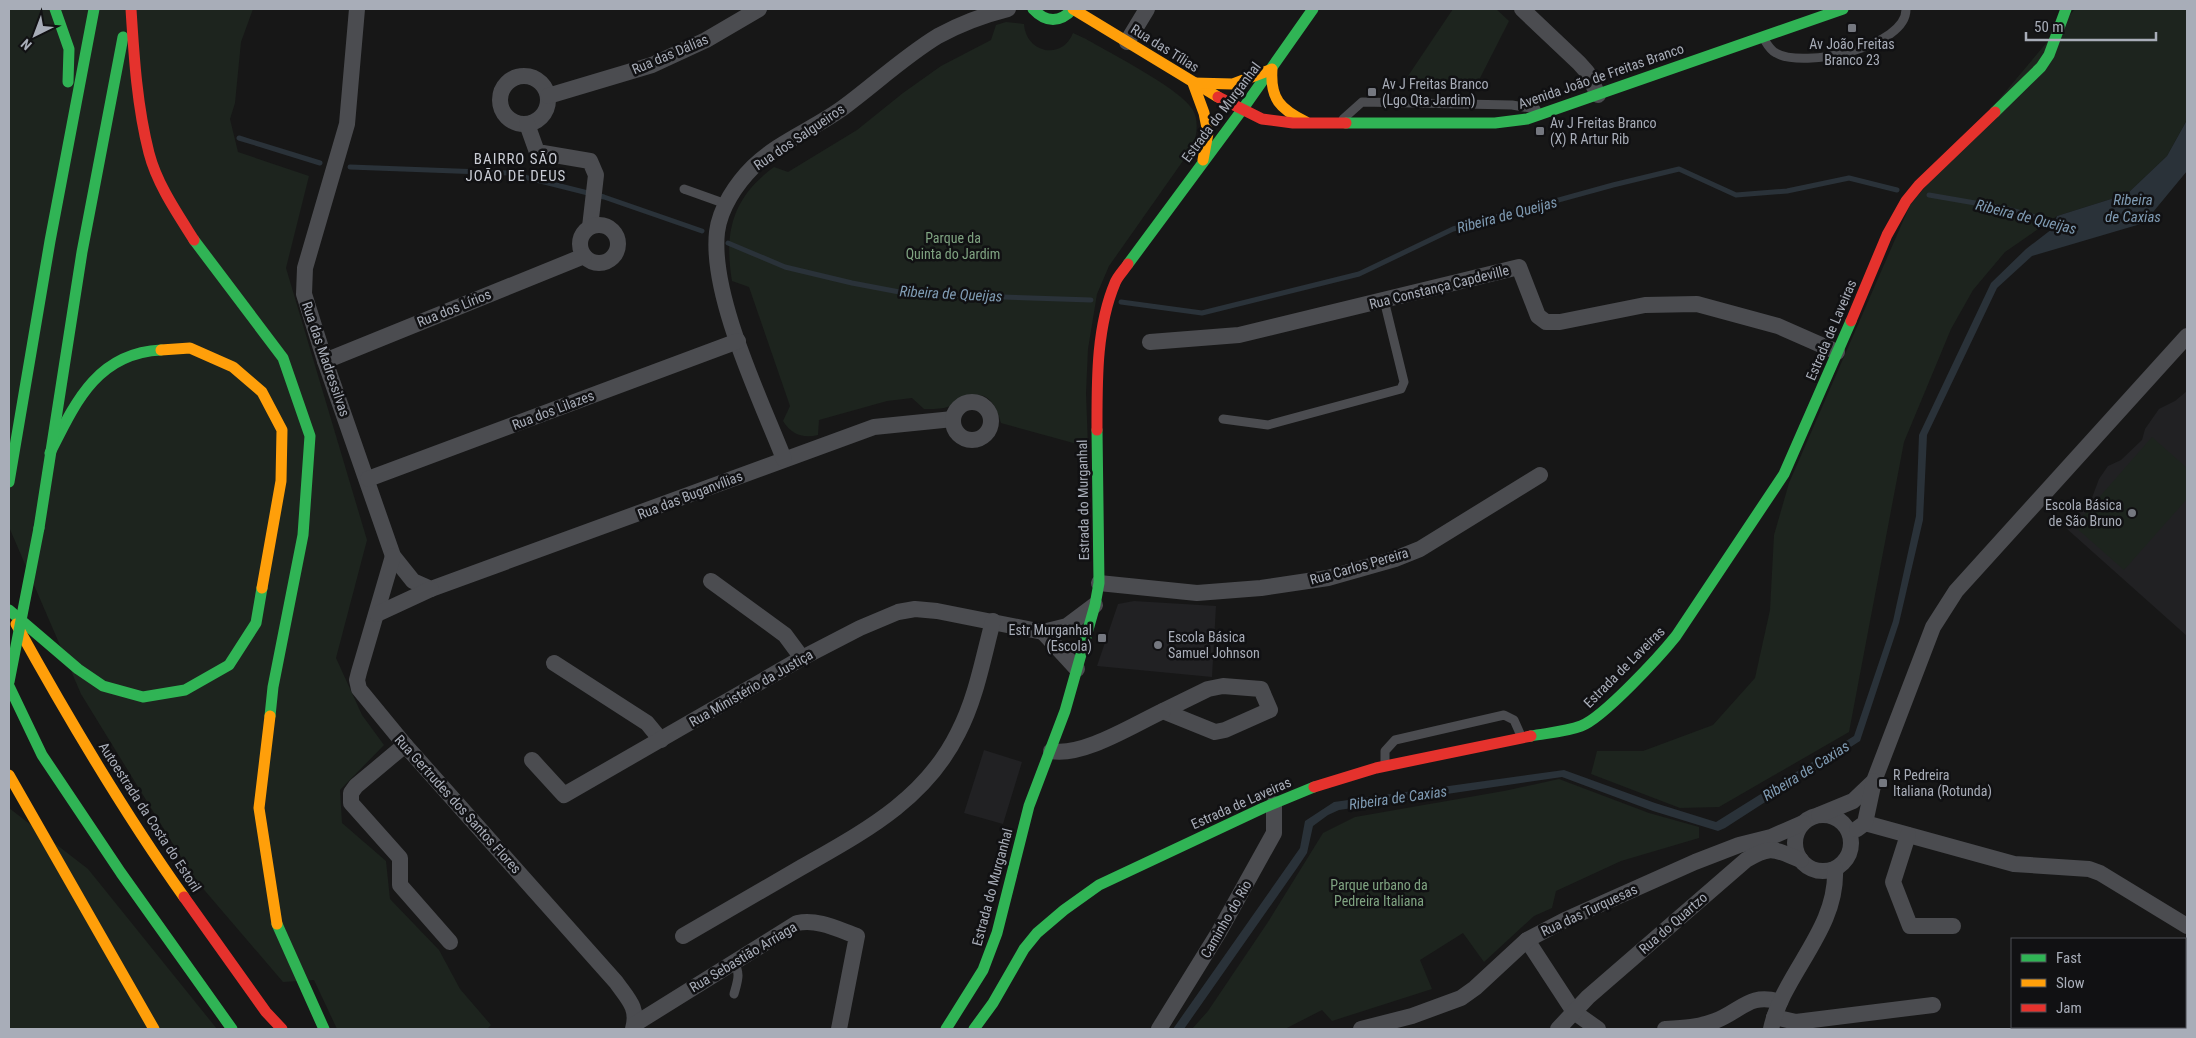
<svg xmlns="http://www.w3.org/2000/svg" width="2196" height="1038" viewBox="0 0 2196 1038" font-family="'Roboto Condensed',sans-serif">
  <style>
    .built { fill: #212123 }
    .green { fill: #1d241e }
    .water { fill: #2a3239 }
    .lines { fill: none; stroke-linecap: round; stroke-linejoin: round }
    .stream { stroke: #2a3239; stroke-width: 5 }
    .lane { stroke: #4b4c50; stroke-width: 9 }
    .street { stroke: #4b4c50; stroke-width: 16 }
    .fast { stroke: #30b455; stroke-width: 11 }
    .slow { stroke: #ff9f0a; stroke-width: 11 }
    .jam { stroke: #e5322d; stroke-width: 11 }
    .fast-bridge { stroke: #30b455; stroke-width: 11 }
    .poi-dot { fill: #757880; stroke: #111113; stroke-width: 2 }
    .labels { text-anchor: middle; dominant-baseline: central; stroke-width: 5; stroke-linejoin: round; paint-order: stroke }
    .poi-label { font-size: 14px; fill: #a8adb8; stroke: #111113; text-anchor: start }
    .street-label { font-size: 14px; fill: #a8adb8; stroke: #111113 }
    .park-label { font-size: 14px; fill: #7fa381; stroke: #111113 }
    .neighbourhood-label { font-size: 15px; letter-spacing: 1px; fill: #c9ccd4; stroke: #111113 }
    .water-label { font-size: 15px; font-style: italic; fill: #7f9bb3; stroke: #111113 }
  </style>
  <rect width="100%" height="100%" fill="#171717"/>
  <g class="built">
    <polygon points="2187,391 2187,636 2066,528 2067,522 2072,515 2081,511 2090,503 2099,479 2108,466 2121,460 2142,440 2145,429 2159,409 2175,401"/>
    <polygon points="1134,601 1216,606 1212,677 1097,666 1118,604"/>
    <polygon points="984,750 1022,762 1003,824 964,813"/>
  </g>
  <g class="green">
    <polygon points="9,9 253,9 241,42 235,103 230,119 238,152 309,176 286,268 367,540 336,658 362,715 384,745 340,790 342,823 386,861 390,899 439,950 460,989 491,1025 487,1029 337,1029 314,980 283,982 194,878 81,694 9,527"/>
    <polygon points="1453,9 1496,9 1509,21 1479,80 1406,79"/>
    <polygon points="2075,9 2187,9 2187,120 2167,156 2127,194 2057,216 2005,252 1973,290 1951,329 1904,442 1849,732 1719,807 1680,808 1591,774 1597,751 1643,751 1713,725 1755,678 1770,610 1774,535 1789,483 1910,205"/>
    <path d="M1006,22L1024,24C1026,53 1062,61 1073,33L1086,39C1110,53 1181,89 1193,110C1199,121 1197,137 1192,148L1109,266L1097,294L1088,349L1086,393L1088,447L1001,423C997,408 989,390 970,396C961,399 953,406 944,408C938,409 930,409 924,409L912,398L887,401L819,420L818,435C803,439 791,434 783,421L790,406L749,287L732,281C724,232 732,198 774,167L788,172L857,130L903,93L941,66L991,40L996,25Z"/>
    <polygon points="2152,437 2187,468 2187,499 2124,570 2074,526"/>
    <polygon points="1559,779 1649,813 1699,827 1699,838 1621,861 1556,891 1552,908 1534,916 1484,962 1463,933 1420,960 1432,989 1332,1021 1322,1010 1285,1029 1192,1029 1208,1011 1268,922 1323,833 1355,817 1504,791"/>
    <polygon points="9,808 88,869 217,1029 9,1029"/>
  </g>
  <polygon class="water" points="2187,120 2187,171 2144,223 2032,256 1997,288 1927,435 1923,520 1899,623 1860,741 1725,828 1718,831 1653,811 1562,777 1339,810 1328,815 1313,826 1307,853 1297,868 1184,1029 1173,1029 1300,848 1305,821 1334,802 1564,770 1655,803 1716,822 1854,736 1893,621 1916,516 1919,435 1991,283 2026,249 2052,229 2057,216 2127,194 2167,156"/>
  <g class="lines">
    <g class="stream">
      <polyline points="239,138 320,163"/>
      <polyline points="350,167 508,173 604,197 702,231"/>
      <polyline points="1929,195 2004,208 2060,224"/>
      <polyline points="728,243 785,267 852,283 910,294 1091,300"/>
      <polyline points="1121,302 1202,313 1359,274 1453,229 1613,185 1679,169 1736,195 1787,191 1849,178 1897,190"/>
    </g>
    <g class="lane">
      <path d="M1764,39C1767,44 1770,50 1776,53C1803,69 1907,47 1906,9"/>
      <polyline points="1343,119 1362,102 1512,105 1536,109"/>
      <polyline points="684,189 726,204"/>
      <polyline points="1223,419 1268,425 1401,389 1404,382 1384,300"/>
      <polyline points="1385,766 1385,751 1395,740 1504,715 1514,720 1522,738"/>
      <path d="M733,961C741,973 738,980 734,994"/>
    </g>
    <g class="street">
      <polyline points="357,9 347,124 305,268 304,294 325,361 393,556 413,581 431,589 874,427 953,419"/>
      <polyline points="1522,9 1579,63 1587,72 1598,95"/>
      <polyline points="1127,42 1147,9"/>
      <circle cx="524" cy="100" r="24"/>
      <polyline points="548,96 652,65 706,40 759,9"/>
      <polyline points="527,124 537,152 590,161 596,175 590,227"/>
      <circle cx="599" cy="244" r="19"/>
      <polyline points="1150,342 1239,335 1519,267 1538,316 1546,322 1560,322 1645,305 1697,304 1778,326 1837,352"/>
      <polyline points="325,361 584,256"/>
      <circle cx="972" cy="421" r="19"/>
      <path d="M784,459C760,398 710,295 717,232C720,208 736,184 753,167C778,142 816,128 844,107C875,84 905,56 938,36C960,24 984,15 1008,9"/>
      <polyline points="368,479 738,341"/>
      <path d="M393,556L359,672L357,680L359,689L405,745L616,982C628,999 639,1008 633,1029"/>
      <polyline points="711,581 785,635 802,658"/>
      <polyline points="1099,583 1197,593 1261,588 1328,578 1395,559 1420,549 1540,475"/>
      <polyline points="377,614 431,589"/>
      <polyline points="1043,632 1077,669"/>
      <polyline points="554,663 647,723 661,740"/>
      <polygon points="1223,686 1261,689 1270,710 1225,730 1215,732 1163,711 1208,689"/>
      <polyline points="405,745 356,786 351,793 351,803 400,858 400,885 450,942"/>
      <path d="M1051,751C1083,757 1133,725 1163,711"/>
      <polyline points="532,760 564,795 802,658 860,628 898,612 915,609 937,611 1043,632 1067,626 1095,605"/>
      <circle cx="1823" cy="843" r="28"/>
      <polyline points="1819,815 1853,801 1874,781 1933,627 1956,591 2187,336"/>
      <polyline points="1865,823 2014,864 2089,869 2100,873 2187,926"/>
      <polyline points="1857,829 1865,823 1874,781"/>
      <polyline points="1908,835 1893,882 1910,926 1953,926"/>
      <path d="M683,936C722,913 762,890 802,867C863,832 925,800 958,733C976,699 983,658 993,621"/>
      <polyline points="1527,940 1574,1012 1598,1029"/>
      <polyline points="1774,1017 1796,1022 1933,1005"/>
      <path d="M635,1024L797,923C819,919 837,929 857,936L839,1029"/>
      <polyline points="1159,1029 1219,932 1274,833 1274,804"/>
      <polyline points="1361,1029 1412,1016 1461,998 1475,988 1527,940 1565,920 1695,862 1739,845 1771,837 1803,823"/>
      <path d="M1558,1029L1588,997L1746,860C1772,844 1775,850 1801,860"/>
      <path d="M1665,1029C1682,1028 1700,1027 1715,1021C1741,1011 1750,992 1780,1002"/>
      <path d="M1771,1029C1783,973 1838,930 1835,869"/>
      <polyline points="2104,1029 2106,1027"/>
    </g>
    <g class="fast">
      <polyline points="55,9 69,49 68,82"/>
      <path d="M1033,9C1046,23 1060,23 1073,9"/>
      <polyline points="1995,112 2041,67 2049,55 2066,9"/>
      <polyline points="1346,123 1495,123 1527,119 1843,9"/>
      <polyline points="194,240 283,358 310,436 303,535 273,687 270,716"/>
      <polyline points="1128,264 1242,110 1313,9"/>
      <path d="M50,453C75,403 97,353 161,350"/>
      <polyline points="9,482 50,241 94,9"/>
      <polyline points="39,528 82,252 123,37"/>
      <polyline points="9,610 78,669 103,686 143,697 185,690 229,665 256,623 262,588"/>
      <polyline points="9,686 42,755 121,873 232,1029"/>
      <path d="M1531,736C1547,733 1565,732 1581,726C1603,718 1660,656 1676,636L1784,474L1851,321"/>
      <polyline points="277,924 324,1029"/>
      <polyline points="946,1029 983,970 997,933 1029,806 1065,711 1095,605 1099,583 1097,430"/>
      <polyline points="974,1029 993,1003 1024,949 1037,933 1064,910 1099,885 1263,808 1314,787"/>
    </g>
    <g class="slow">
      <polyline points="1073,9 1218,97"/>
      <path d="M1272,69C1270,99 1280,109 1306,122"/>
      <polyline points="1203,160 1208,133 1204,113 1193,83 1233,84 1270,70"/>
      <polyline points="161,350 190,348 233,367 262,392 282,430 281,481 262,588"/>
      <path d="M16,624C68,718 122,810 184,897"/>
      <polyline points="270,716 259,808 277,924"/>
      <polyline points="9,775 154,1029"/>
    </g>
    <g class="jam">
      <path d="M131,9C134,57 137,106 149,153C157,184 177,213 194,240"/>
      <polyline points="1218,97 1262,119 1293,123 1346,123"/>
      <polyline points="1851,321 1887,235 1906,201 1919,185 1995,112"/>
      <path d="M1097,430C1097,382 1096,328 1115,283C1117,277 1124,270 1128,264"/>
      <polyline points="1314,787 1376,768 1531,736"/>
      <polyline points="184,897 266,1012 282,1029"/>
    </g>
    <polyline class="fast-bridge" points="9,682 39,528"/>
  </g>
  <g class="poi-dot">
    <rect x="1847" y="23" width="10" height="10" rx="2.5"/>
    <rect x="1367" y="87" width="10" height="10" rx="2.5"/>
    <rect x="1535" y="126" width="10" height="10" rx="2.5"/>
    <circle cx="2132" cy="513" r="5"/>
    <rect x="1097" y="633" width="10" height="10" rx="2.5"/>
    <circle cx="1158" cy="645" r="5"/>
    <rect x="1878" y="778" width="10" height="10" rx="2.5"/>
  </g>
  <g class="labels">
    <g class="poi-label">
      <text x="1852" y="44" text-anchor="middle">Av João Freitas<tspan x="1852" dy="16">Branco 23</tspan></text>
      <text x="1382" y="84">Av J Freitas Branco<tspan x="1382" dy="16">(Lgo Qta Jardim)</tspan></text>
      <text x="1550" y="123">Av J Freitas Branco<tspan x="1550" dy="16">(X) R Artur Rib</tspan></text>
      <text x="2122" y="505" text-anchor="end">Escola Básica<tspan x="2122" dy="16">de São Bruno</tspan></text>
      <text x="1092" y="630" text-anchor="end">Estr Murganhal<tspan x="1092" dy="16">(Escola)</tspan></text>
      <text x="1168" y="637">Escola Básica<tspan x="1168" dy="16">Samuel Johnson</tspan></text>
      <text x="1893" y="775">R Pedreira<tspan x="1893" dy="16">Italiana (Rotunda)</tspan></text>
    </g>
    <g class="street-label">
      <text transform="translate(1165 48) rotate(32)">Rua das Tílias</text>
      <text transform="translate(670 54) rotate(-23)">Rua das Dálias</text>
      <text transform="translate(1601 76) rotate(-19)">Avenida João de Freitas Branco</text>
      <text transform="translate(1221 112) rotate(-53)">Estrada do Murganhal</text>
      <text transform="translate(799 137) rotate(-34)">Rua dos Salgueiros</text>
      <text transform="translate(1439 287) rotate(-14)">Rua Constança Capdeville</text>
      <text transform="translate(454 308) rotate(-22)">Rua dos Lírios</text>
      <text transform="translate(1831 330) rotate(-67)">Estrada de Laveiras</text>
      <text transform="translate(326 359) rotate(71)">Rua das Madressilvas</text>
      <text transform="translate(553 410) rotate(-21)">Rua dos Lilazes</text>
      <text transform="translate(690 495) rotate(-21)">Rua das Buganvílias</text>
      <text transform="translate(1083 500) rotate(-91)">Estrada do Murganhal</text>
      <text transform="translate(1359 566) rotate(-16)">Rua Carlos Pereira</text>
      <text transform="translate(1624 667) rotate(-45)">Estrada de Laveiras</text>
      <text transform="translate(751 688) rotate(-30)">Rua Ministério da Justiça</text>
      <text transform="translate(1241 803) rotate(-24)">Estrada de Laveiras</text>
      <text transform="translate(458 804) rotate(48)">Rua Gertrudes dos Santos Flores</text>
      <text transform="translate(150 817) rotate(57)">Autoestrada da Costa do Estoril</text>
      <text transform="translate(992 887) rotate(-75)">Estrada do Murganhal</text>
      <text transform="translate(1589 910) rotate(-25)">Rua das Turquesas</text>
      <text transform="translate(1226 919) rotate(-60)">Caminho do Rio</text>
      <text transform="translate(1673 923) rotate(-41)">Rua do Quartzo</text>
      <text transform="translate(743 957) rotate(-31)">Rua Sebastião Arriaga</text>
    </g>
    <g class="park-label">
      <text x="953" y="238">Parque da<tspan x="953" dy="16">Quinta do Jardim</tspan></text>
      <text x="1379" y="885">Parque urbano da<tspan x="1379" dy="16">Pedreira Italiana</tspan></text>
    </g>
    <g class="neighbourhood-label">
      <text x="516" y="159">BAIRRO SÃO<tspan x="516" dy="17">JOÃO DE DEUS</tspan></text>
    </g>
    <g class="water-label">
      <text x="2133" y="200">Ribeira<tspan x="2133" dy="17">de Caxias</tspan></text>
      <text transform="translate(1507 215) rotate(-15)">Ribeira de Queijas</text>
      <text transform="translate(2026 217) rotate(14)">Ribeira de Queijas</text>
      <text transform="translate(951 294) rotate(3)">Ribeira de Queijas</text>
      <text transform="translate(1806 771) rotate(-32)">Ribeira de Caxias</text>
      <text transform="translate(1398 798) rotate(-8)">Ribeira de Caxias</text>
    </g>
  </g>
  <rect width="2196" height="1038" fill="none" stroke="#a8adb8" stroke-width="20"/>
  <rect x="2011" y="938" width="175" height="90" fill="#111113" stroke="#4d4f55"/>
  <rect x="2021" y="954" width="25" height="8" fill="#30b455" stroke="#4d4f55"/>
  <text x="2056" y="963" font-size="15" fill="#a8adb8">Fast</text>
  <rect x="2021" y="979" width="25" height="8" fill="#ff9f0a" stroke="#4d4f55"/>
  <text x="2056" y="988" font-size="15" fill="#a8adb8">Slow</text>
  <rect x="2021" y="1004" width="25" height="8" fill="#e5322d" stroke="#4d4f55"/>
  <text x="2056" y="1013" font-size="15" fill="#a8adb8">Jam</text>
  <g transform="translate(35 35) rotate(222)" stroke="#111113" stroke-width="4" paint-order="stroke">
  <path d="M0-4L9 19L0 12L-9 19Z" fill="#a8adb8"/>
  <text y="-8" font-size="14" font-weight="bold" text-anchor="middle" fill="#a8adb8">N</text>
  </g>
  <path d="M2026 32v8h130v-8" fill="none" stroke="#a8adb8" stroke-width="2.5"/>
  <text x="2034" y="32" font-size="15" fill="#a8adb8" stroke="#111113" stroke-width="4" paint-order="stroke">50 m</text>
</svg>
